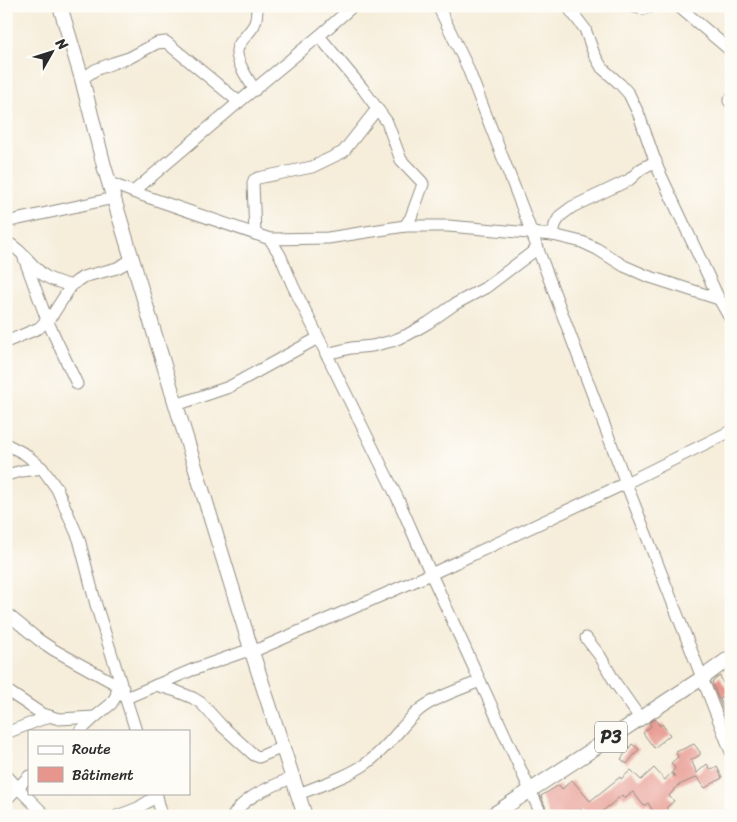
<svg xmlns="http://www.w3.org/2000/svg" width="737" height="822" viewBox="0 0 737 822" font-family="Sriracha,sans-serif">
  <style>
    .building { fill: #e7968d }
    .lines { fill: none; stroke-linecap: round; stroke-linejoin: round }
    .minor-casing { stroke: #908c82; stroke-width: 13 }
    .major-casing { stroke: #908c82; stroke-width: 16 }
    .minor { stroke: #fff; stroke-width: 11 }
    .major { stroke: #fff; stroke-width: 14 }
    .labels { text-anchor: middle; dominant-baseline: central; stroke-width: 4; stroke-linejoin: round; paint-order: stroke }
    .shield { fill: #fdfcf7; stroke: #6a6a68; stroke-width: 1 }
    .shield-label { font-size: 18px; font-weight: bold; fill: #2b2b2b }
  </style>
  <rect width="100%" height="100%" fill="#fdfcf7"/>
  <filter id="ink" filterUnits="userSpaceOnUse"><feTurbulence type="fractalNoise" baseFrequency=".02" numOctaves="2"/><feDisplacementMap in="SourceGraphic" scale="10" xChannelSelector="R" yChannelSelector="G"/><feConvolveMatrix kernelMatrix="1 2 1 2 8 2 1 2 1" color-interpolation-filters="sRGB"/></filter>
  <filter id="wash" filterUnits="userSpaceOnUse"><feTurbulence type="fractalNoise" baseFrequency=".0096" numOctaves="4" result="noise"/><feDisplacementMap in="SourceGraphic" scale="20" xChannelSelector="R" yChannelSelector="G"/><feGaussianBlur stdDeviation="1.12" result="paint"/><feColorMatrix in="noise" values="0 0 0 0 0 0 0 0 0 0 0 0 0 0 0 0 0 1.4 0 .05"/><feComposite in="paint" operator="in"/></filter>
  <g filter="url(#wash)">
    <rect width="100%" height="100%" fill="#f6edda"/>
    <g id="blocks">
      <g class="building">
        <polygon points="720,676 723,683 729,692 720,699 731,721 731,731 712,682"/>
        <polygon points="655,719 660,726 662,724 670,735 654,748 643,733 651,726 649,723"/>
        <polygon points="632,744 639,749 627,764 621,759"/>
        <polygon points="694,744 700,752 700,755 691,760 697,773 707,764 711,770 717,766 722,778 705,788 697,777 677,786 669,796 674,801 666,808 674,816 656,816 648,803 644,806 633,792 624,798 622,795 597,816 586,816 581,809 571,816 549,816 541,796 559,785 562,789 572,780 590,801 620,777 621,779 631,770 641,780 654,768 665,780 671,773 675,777 672,772 675,768 671,763 678,757 676,752"/>
      </g>
    </g>
  </g>
  <g filter="url(#ink)">
    <use href="#blocks" fill-opacity="0" stroke="#908c82" stroke-width="1"/>
    <g class="lines">
      <g class="minor-casing">
        <g id="minor">
          <polyline points="438,6 467,66 522,207 626,483 731,752"/>
          <polyline points="567,6 585,29 594,54 602,68 620,84 629,94 639,115 658,169 719,299 731,320"/>
          <polyline points="631,6 643,9 652,6"/>
          <polyline points="678,6 731,51"/>
          <polyline points="319,36 363,89 387,122 401,160 422,182 423,184 411,217 405,226"/>
          <polyline points="82,79 95,70 113,63 129,58 157,43 166,42 239,102"/>
          <path d="M255,90C249,81 236,62 237,51C237,43 250,33 254,25C257,20 257,13 257,6"/>
          <polyline points="729,101 731,99"/>
          <polyline points="110,183 133,192 270,239 328,238 405,226 448,226 553,235 582,242 597,249 624,266 647,276 719,299"/>
          <polyline points="133,192 239,102 319,36 353,6"/>
          <polyline points="6,222 114,198"/>
          <polyline points="255,234 253,183 254,180 258,178 312,167 343,152 377,109"/>
          <polyline points="553,235 555,225 560,216 572,207 629,180 641,169 656,161"/>
          <polyline points="270,239 280,255 293,286 397,497 431,574 542,816"/>
          <path d="M6,242C22,249 31,266 45,276C52,281 63,283 71,286"/>
          <polyline points="23,255 47,320 77,384"/>
          <polyline points="6,342 39,328 53,314 71,286 77,281 83,277 117,268 133,259"/>
          <polyline points="326,354 351,348 372,346 392,341 407,335 428,323 455,304 485,288 538,248"/>
          <polyline points="176,405 229,387 318,338"/>
          <polyline points="6,444 25,454 42,468 57,489 79,539 96,605 136,731"/>
          <polyline points="6,475 22,471 42,468"/>
          <polyline points="6,613 39,640 54,650 123,688"/>
          <polyline points="586,638 600,656 616,684 640,718"/>
          <polyline points="156,685 176,691 193,698 201,703 221,725 254,755 259,757 283,747"/>
          <polyline points="6,690 42,714 59,719 95,717"/>
          <polyline points="126,698 192,670 243,652 252,652 431,574 626,483 731,431"/>
          <polyline points="80,731 95,717 111,704 116,696 118,685"/>
          <polyline points="6,733 50,716"/>
          <polyline points="6,775 18,788 46,816"/>
          <polyline points="156,793 162,816"/>
          <path d="M298,794C321,785 347,777 367,763C388,748 400,727 418,711C433,698 461,689 480,681"/>
          <polyline points="6,800 29,776"/>
          <polyline points="117,816 138,808 157,796"/>
          <path d="M233,816C245,795 272,787 293,777"/>
        </g>
      </g>
      <g class="major-casing">
        <g id="major">
          <polyline points="60,6 82,79 104,166 176,405 252,652 305,816"/>
          <polyline points="491,816 702,678 731,657"/>
        </g>
      </g>
      <use href="#minor" class="minor"/>
      <use href="#major" class="major"/>
    </g>
  </g>
  <g class="labels">
    <rect class="shield" x="595" y="721.5" width="32" height="31" rx="4"/>
    <g class="shield-label">
      <text x="611" y="737">P3</text>
    </g>
  </g>
  <rect width="737" height="822" fill="none" stroke="#fdfcf7" stroke-width="25"/>
  <rect x="28" y="730" width="162" height="65" fill="#fdfcf7" stroke="#a9a8a5"/>
  <rect x="38" y="746" width="25" height="8" fill="#ffffff" stroke="#a9a8a5"/>
  <text x="72" y="754" font-size="15" fill="#2b2b2b">Route</text>
  <rect x="38" y="767" width="25" height="15" fill="#e7968d" stroke="#a9a8a5"/>
  <text x="72" y="780" font-size="15" fill="#2b2b2b">Bâtiment</text>
  <g transform="translate(52 52) rotate(51)" stroke="#fdfcf7" stroke-width="4" paint-order="stroke">
  <path d="M0-4L9 19L0 12L-9 19Z" fill="#2b2b2b"/>
  <text y="-8" font-size="14" font-weight="bold" text-anchor="middle" fill="#2b2b2b">N</text>
  </g>
</svg>
